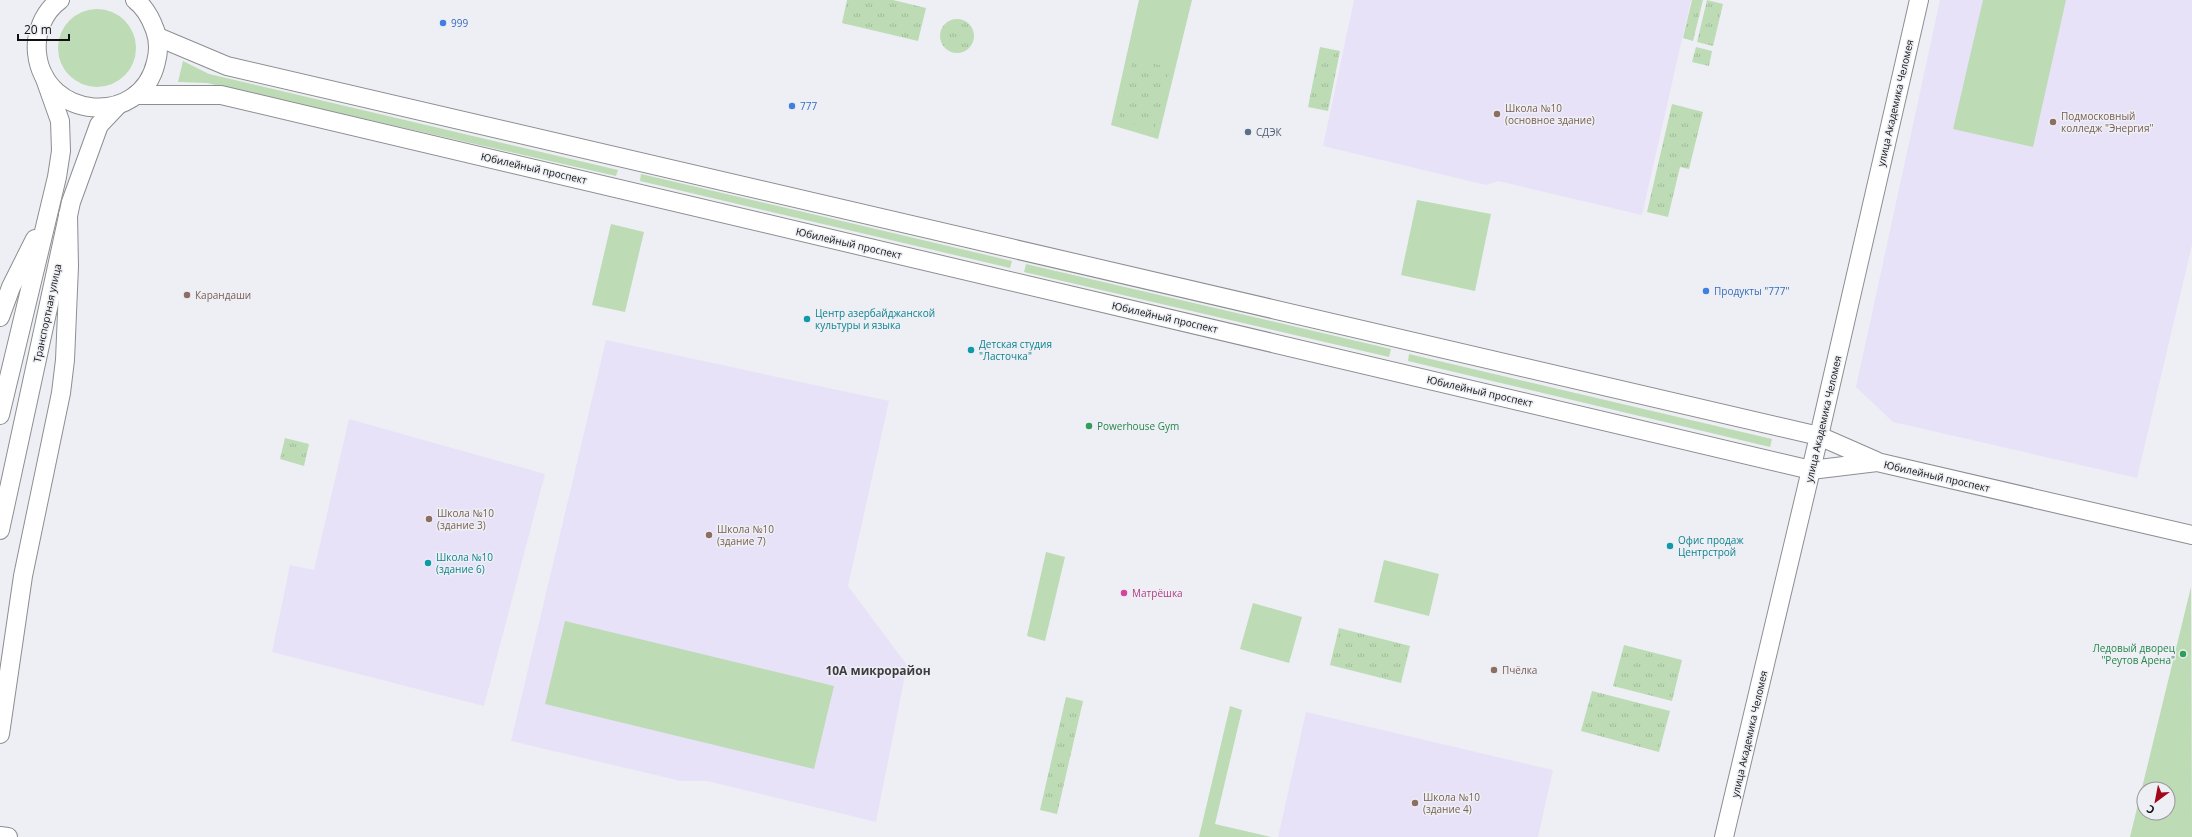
<svg xmlns="http://www.w3.org/2000/svg" width="2192" height="837" viewBox="0 0 2192 837" font-family="'Open Sans',sans-serif">
  <style>
    .education { fill: #e8e2f8 }
    .green { fill: #bddbb5; fill-rule: evenodd }
    .park { fill: url(#park-tufts) }
    .lines { fill: none; stroke-linecap: round; stroke-linejoin: round }
    .minor-casing { stroke: #8d8e92; stroke-width: 20 }
    .minor { stroke: #fff; stroke-width: 18 }
    .shop-dot { fill: #3f7fe0; stroke: #eeeff4; stroke-width: 1.5 }
    .education-dot { fill: #8d6e63; stroke: #eeeff4; stroke-width: 1.5 }
    .service-dot { fill: #5c6f8a; stroke: #eeeff4; stroke-width: 1.5 }
    .culture-dot { fill: #0f9aa8; stroke: #eeeff4; stroke-width: 1.5 }
    .leisure-dot { fill: #2e9e5b; stroke: #eeeff4; stroke-width: 1.5 }
    .hotel-dot { fill: #d1479c; stroke: #eeeff4; stroke-width: 1.5 }
    .labels { text-anchor: middle; dominant-baseline: central; stroke-width: 3; stroke-linejoin: round; paint-order: stroke }
    .shop-label { font-size: 10px; fill: #366cbe; stroke: #eeeff4; text-anchor: start }
    .street-label { font-size: 10px; fill: #111113; stroke: #eeeff4 }
    .education-label { font-size: 10px; fill: #785e54; stroke: #eeeff4; text-anchor: start }
    .service-label { font-size: 10px; fill: #4e5e75; stroke: #eeeff4; text-anchor: start }
    .culture-label { font-size: 10px; fill: #0d838f; stroke: #eeeff4; text-anchor: start }
    .leisure-label { font-size: 10px; fill: #27864d; stroke: #eeeff4; text-anchor: start }
    .hotel-label { font-size: 10px; fill: #b23c85; stroke: #eeeff4; text-anchor: start }
    .quarter-label { font-size: 12px; font-weight: bold; fill: #3e3e42; stroke: #eeeff4 }
  </style>
  <defs>
    <pattern id="park-tufts" width="24" height="20" patternUnits="userSpaceOnUse"><rect width="24" height="20" fill="#bddbb5"/><path d="M3 7l-1-3M5 7V3M7 7l1-3M15 17l-1-3M17 17v-4M19 17l1-3" fill="none" stroke="#a1bb9b"/></pattern>
  </defs>
  <rect width="100%" height="100%" fill="#eeeff4"/>
  <g class="education">
    <polygon points="1354,0 1691,0 1642,215 1498,181 1486,185 1323,146"/>
    <polygon points="1940,0 2192,0 2192,245 2137,478 1893,422 1856,387"/>
    <polygon points="606,340 889,401 848,586 907,665 876,822 707,781 681,781 511,741"/>
    <polygon points="349,419 545,474 484,706 272,652 290,565 314,570"/>
    <polygon points="1306,712 1553,770 1538,837 1278,837"/>
  </g>
  <g class="green">
    <polygon points="1139,0 1192,0 1158,139 1111,125"/>
    <polygon points="1983,0 2066,0 2033,147 1953,129"/>
    <circle cx="97" cy="48" r="39"/>
    <polygon points="183,61 209,74 618,170 616,176 207,83 178,82"/>
    <polygon points="641,174 1012,261 1010,268 640,181"/>
    <polygon points="1417,200 1491,214 1475,291 1401,275"/>
    <polygon points="611,224 644,232 625,312 592,305"/>
    <polygon points="1026,264 1391,349 1389,357 1024,272"/>
    <polygon points="1409,354 1772,439 1770,447 1408,361"/>
    <polygon points="1046,552 1065,557 1045,641 1027,636"/>
    <polygon points="1384,560 1439,574 1429,616 1374,602"/>
    <path d="M2191,587L2192,837H2130ZM2144,789H2168V813H2144Z"/>
    <polygon points="1253,603 1302,617 1289,663 1240,649"/>
    <polygon points="565,621 834,686 814,769 545,704"/>
    <polygon points="1230,706 1242,710 1215,824 1271,837 1199,837"/>
  </g>
  <g class="park">
    <polygon points="847,0 893,0 926,8 918,41 842,23"/>
    <polygon points="1692,0 1703,0 1693,41 1683,38"/>
    <polygon points="1707,0 1723,4 1713,46 1697,42"/>
    <circle cx="957" cy="36" r="17"/>
    <polygon points="1320,47 1340,51 1328,111 1308,107"/>
    <polygon points="1696,47 1712,51 1709,66 1692,62"/>
    <polygon points="1133,58 1170,68 1155,129 1118,120"/>
    <polygon points="1672,104 1703,112 1689,169 1680,167 1668,217 1647,212"/>
    <polygon points="285,438 309,444 304,466 280,459"/>
    <polygon points="1339,628 1410,646 1401,683 1330,665"/>
    <polygon points="1624,645 1682,660 1672,701 1613,686"/>
    <polygon points="1592,691 1670,711 1659,752 1581,731"/>
    <polygon points="1066,697 1083,701 1057,814 1040,810"/>
  </g>
  <g class="lines">
    <g class="minor-casing">
      <g id="minor">
        <path d="M60,0C43,12 35,34 37,53C44,120 141,128 156,62C159,51 159,41 155,30C151,19 145,7 135,0"/>
        <polyline points="158,37 227,66 1819,436 1876,461"/>
        <polyline points="136,95 221,95 1811,470 1877,462 2192,535"/>
        <polyline points="0,317 11,287 35,239"/>
        <polyline points="0,415 57,177 61,151 60,121 44,76"/>
        <polyline points="0,530 71,202 99,125 118,105"/>
        <polyline points="0,734 23,576 61,393 65,360 69,266 68,215"/>
        <polyline points="0,836 8,837"/>
        <polyline points="1724,837 1819,436 1919,0"/>
      </g>
    </g>
    <use href="#minor" class="minor"/>
  </g>
  <g class="shop-dot">
    <circle cx="443" cy="23" r="4"/>
    <circle cx="792" cy="106" r="4"/>
    <circle cx="1706" cy="291" r="4"/>
  </g>
  <g class="education-dot">
    <circle cx="1497" cy="114" r="4"/>
    <circle cx="2053" cy="122" r="4"/>
    <circle cx="187" cy="295" r="4"/>
    <circle cx="429" cy="519" r="4"/>
    <circle cx="709" cy="535" r="4"/>
    <circle cx="1494" cy="670" r="4"/>
    <circle cx="1415" cy="803" r="4"/>
  </g>
  <circle class="service-dot" cx="1248" cy="132" r="4"/>
  <g class="culture-dot">
    <circle cx="807" cy="319" r="4"/>
    <circle cx="971" cy="350" r="4"/>
    <circle cx="1670" cy="546" r="4"/>
    <circle cx="428" cy="563" r="4"/>
  </g>
  <g class="leisure-dot">
    <circle cx="1089" cy="426" r="4"/>
    <circle cx="2183" cy="654" r="4"/>
  </g>
  <circle class="hotel-dot" cx="1124" cy="593" r="4"/>
  <g class="labels">
    <g class="shop-label">
      <text x="451" y="23">999</text>
      <text x="800" y="106">777</text>
      <text x="1714" y="291">Продукты "777"</text>
    </g>
    <g class="street-label">
      <text transform="translate(1895 103) rotate(-77)">улица Академика Челомея</text>
      <text transform="translate(534 168) rotate(13)">Юбилейный проспект</text>
      <text transform="translate(849 243) rotate(13)">Юбилейный проспект</text>
      <text transform="translate(47 313) rotate(-78)">Транспортная улица</text>
      <text transform="translate(1165 317) rotate(13)">Юбилейный проспект</text>
      <text transform="translate(1480 391) rotate(13)">Юбилейный проспект</text>
      <text transform="translate(1823 419) rotate(-77)">улица Академика Челомея</text>
      <text transform="translate(1937 476) rotate(13)">Юбилейный проспект</text>
      <text transform="translate(1749 734) rotate(-77)">улица Академика Челомея</text>
    </g>
    <g class="education-label">
      <text x="1505" y="108">Школа №10<tspan x="1505" dy="12">(основное здание)</tspan></text>
      <text x="2061" y="116">Подмосковный<tspan x="2061" dy="12">колледж "Энергия"</tspan></text>
      <text x="195" y="295">Карандаши</text>
      <text x="437" y="513">Школа №10<tspan x="437" dy="12">(здание 3)</tspan></text>
      <text x="717" y="529">Школа №10<tspan x="717" dy="12">(здание 7)</tspan></text>
      <text x="1502" y="670">Пчёлка</text>
      <text x="1423" y="797">Школа №10<tspan x="1423" dy="12">(здание 4)</tspan></text>
    </g>
    <g class="service-label">
      <text x="1256" y="132">СДЭК</text>
    </g>
    <g class="culture-label">
      <text x="815" y="313">Центр азербайджанской<tspan x="815" dy="12">культуры и языка</tspan></text>
      <text x="979" y="344">Детская студия<tspan x="979" dy="12">"Ласточка"</tspan></text>
      <text x="1678" y="540">Офис продаж<tspan x="1678" dy="12">Центрстрой</tspan></text>
      <text x="436" y="557">Школа №10<tspan x="436" dy="12">(здание 6)</tspan></text>
    </g>
    <g class="leisure-label">
      <text x="1097" y="426">Powerhouse Gym</text>
      <text x="2175" y="648" text-anchor="end">Ледовый дворец<tspan x="2175" dy="12">"Реутов Арена"</tspan></text>
    </g>
    <g class="hotel-label">
      <text x="1132" y="593">Матрёшка</text>
    </g>
    <g class="quarter-label">
      <text x="878" y="670">10А микрорайон</text>
    </g>
  </g>
  <g transform="translate(2156 801) rotate(212)"><circle r="19" fill="#eeeff4" stroke="#96969a"/>
  <path d="M0-3L7 15L0 10L-7 15Z" fill="#a20618"/>
  <text y="-6" font-size="11" font-weight="bold" text-anchor="middle" fill="#111113">С</text>
  </g>
  <path d="M18 34v6h51v-6" fill="none" stroke="#111113" stroke-width="2"/>
  <text x="24" y="34" font-size="12" fill="#111113" stroke="#eeeff4" stroke-width="3" paint-order="stroke">20 m</text>
</svg>
